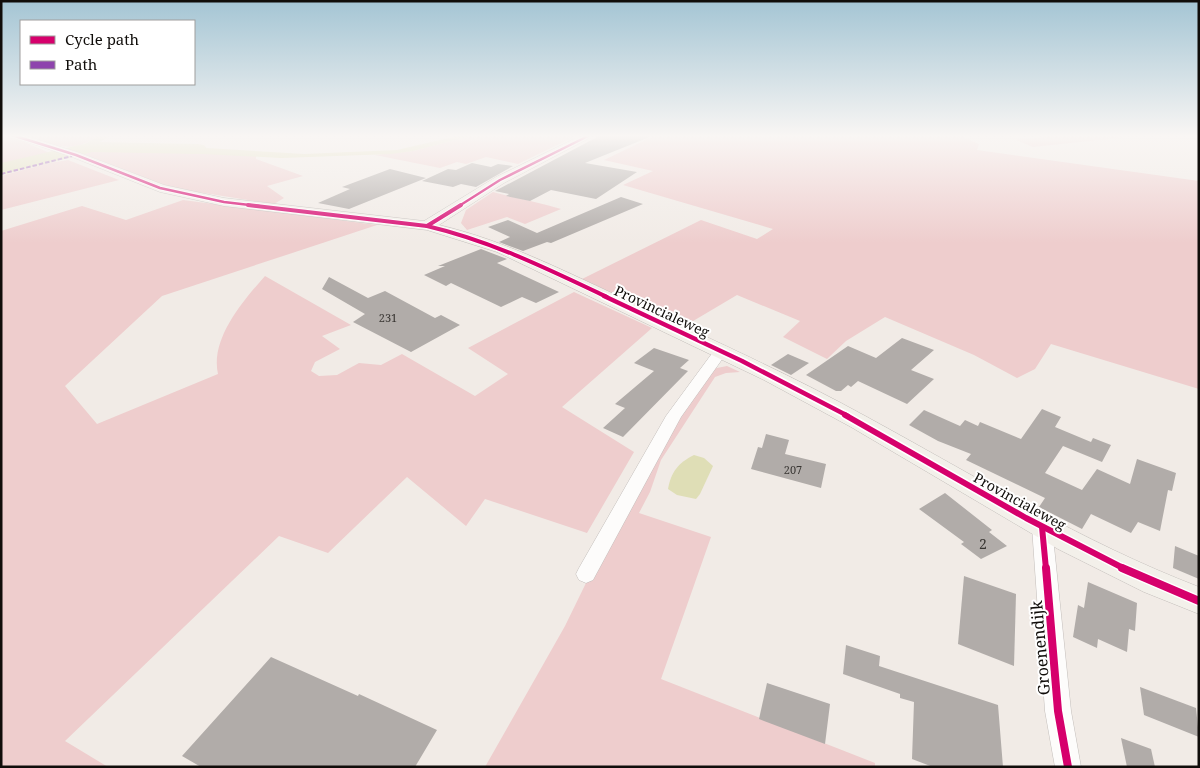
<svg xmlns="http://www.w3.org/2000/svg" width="1200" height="768" viewBox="0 0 1200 768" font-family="'Noto Serif',serif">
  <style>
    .green { fill: #eecdcd }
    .water { fill: #dfdeb6 }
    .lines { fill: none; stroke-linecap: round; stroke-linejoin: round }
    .river { fill: #dfdeb6; fill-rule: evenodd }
    .building { fill: #b1aca9 }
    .street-casing { stroke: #c3bebb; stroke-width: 1 }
    .secondary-casing { stroke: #c3bebb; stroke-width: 1 }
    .street { fill: #fdfcfb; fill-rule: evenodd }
    .secondary { fill: #f3f0ea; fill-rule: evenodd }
    .quiet { stroke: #8e44ad; stroke-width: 2; stroke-dasharray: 4.5 2; stroke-linecap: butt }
    .cycleway-far4-casing { stroke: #fff; stroke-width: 4.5 }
    .cycleway-far3-casing { stroke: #fff; stroke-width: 6 }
    .cycleway-far2-casing { stroke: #fff; stroke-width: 8 }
    .cycleway-far1-casing { stroke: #fff; stroke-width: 9 }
    .cycleway-casing { stroke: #fff; stroke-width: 11 }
    .cycleway-far4 { stroke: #d6006c; stroke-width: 2.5 }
    .cycleway-far3 { stroke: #d6006c; stroke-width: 4 }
    .cycleway-far2 { stroke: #d6006c; stroke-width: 4.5 }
    .cycleway-far1 { stroke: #d6006c; stroke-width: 6 }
    .cycleway { stroke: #d6006c; stroke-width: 8 }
    .labels { text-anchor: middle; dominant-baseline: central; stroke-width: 4; stroke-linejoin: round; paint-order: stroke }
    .number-label { font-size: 11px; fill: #383532 }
    .street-label { font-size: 14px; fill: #100d0a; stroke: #fff }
    .near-number-label { font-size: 14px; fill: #383532 }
    .near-street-label { font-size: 16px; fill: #100d0a; stroke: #fff }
  </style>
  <rect width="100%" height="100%" fill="#f1ebe6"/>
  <g class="green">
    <polygon points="1,135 20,140 52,154 1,166"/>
    <path d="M45,135H99C72,154 61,146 30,138Z"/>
    <polygon points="474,135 578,135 518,164 486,157 466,164 457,162 440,168 375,155 413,151"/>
    <polygon points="656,135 958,135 979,144 977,150 1199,181 1199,389 1051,344 1035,369 1017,378 974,355 885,317 846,341 827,359 783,337 800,321 737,295 683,327 582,279 701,220 757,239 773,229 623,185 653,171 604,160"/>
    <polygon points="1062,135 1146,135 1033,147 1016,140"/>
    <polygon points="150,146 147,151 256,155 256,159 303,176 267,186 284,198 274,204 172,188 76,151 118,150"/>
    <polygon points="68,160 119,180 1,210 1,176 49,163"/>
    <path d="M493,192C516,198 538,202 561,209L525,224L507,217L467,230L461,223L466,210Z"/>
    <path d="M183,200L377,225L162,296L65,386L97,424L218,374C210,339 243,301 265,276L351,325L322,336L340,349L315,362L311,371L319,376L337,375L359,363L381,365L402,354L475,396L508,374L468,348L574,292L652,328L562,407L634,452L587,533L485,499L466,526L407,477L328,553L279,536L65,741L108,767H1V231L82,206L126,220Z"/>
    <polygon points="727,366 740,372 726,373 715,377 661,460 650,492 639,513 711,537 661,679 875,763 875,767 485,767 565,626 648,456 712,369"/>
  </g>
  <g class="water">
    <polygon points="99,135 113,135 97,143 101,145 158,145 304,154 397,150 461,135 474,135 413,151 391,154 281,158 146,151 150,146 118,150 81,150 1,172 1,166 84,145"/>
    <path d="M694,455L704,458L713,466L700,494L696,499L677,495L668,489C671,472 678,463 694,455Z"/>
  </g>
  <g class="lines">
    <polygon class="river" points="92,142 198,144 204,145 207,149 204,153 198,154 92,152 1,175 1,163"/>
  </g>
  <g class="building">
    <polygon points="601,135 652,136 585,163 637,172 596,199 551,190 530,201 506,196 509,194 495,191"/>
    <polygon points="472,163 491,167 498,164 513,166 476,187 461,184 453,187 422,181 448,169 456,170"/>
    <polygon points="390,169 426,178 349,209 318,203 350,189 342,187"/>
    <polygon points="621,197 643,204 551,243 547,242 523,251 499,242 510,237 488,227 508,220 537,233"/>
    <polygon points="481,249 507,259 497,263 559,292 536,303 522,297 501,307 451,283 446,286 424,275 445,266 438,266"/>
    <polygon points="329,277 368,298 385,291 435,318 441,315 460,325 411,352 353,322 365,314 322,289"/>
    <polygon points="902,338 934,350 911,370 934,379 907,404 858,381 851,387 848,385 841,391 836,391 806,375 848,346 876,358"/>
    <polygon points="654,348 689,360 680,368 688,371 623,437 603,428 625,408 615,404 654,371 634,363"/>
    <polygon points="788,354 809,363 791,375 771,365"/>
    <polygon points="1042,409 1061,417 1055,427 1091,442 1093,438 1111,445 1102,462 1063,446 1045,473 1082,490 1097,469 1130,484 1137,459 1176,473 1172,491 1168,490 1160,531 1138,522 1131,533 1091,514 1082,529 1039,507 1045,498 966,460 971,454 938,441 909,425 924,410 960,426 965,420 978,426 980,422 1021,439"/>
    <polygon points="766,434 789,440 785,454 826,464 821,488 751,469 758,447 762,448"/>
    <polygon points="945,493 992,530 989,532 1007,546 981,559 961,544 964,542 919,509"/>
    <polygon points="1175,546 1199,556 1199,579 1173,568"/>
    <polygon points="964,576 1016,594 1014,666 958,644"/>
    <polygon points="1088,582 1137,603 1135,631 1129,629 1127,652 1098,639 1097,648 1073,637 1078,605 1084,608"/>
    <polygon points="846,645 880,656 879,666 998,705 1003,767 933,767 912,759 914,702 900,698 900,694 843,674"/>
    <polygon points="271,657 358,696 359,694 437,730 415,767 201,767 182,756"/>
    <polygon points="767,683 830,704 825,744 759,719"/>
    <polygon points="1140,687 1196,708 1199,737 1144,715"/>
    <polygon points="1121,738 1151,749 1155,767 1127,767"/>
  </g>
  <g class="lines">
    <g class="street-casing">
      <g id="street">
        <polygon points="721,347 728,351 681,417 593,580 586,583 579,580 576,574 579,568 666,416 716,348"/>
        <polygon points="1042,520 1049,522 1052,527 1071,711 1081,767 1055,767 1045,711 1032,527 1035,522"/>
      </g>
    </g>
    <g class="secondary-casing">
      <path id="secondary" d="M7,135H23L80,153L164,185L224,198L424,221L496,177L582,135H595L504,183L439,225C507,241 568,273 631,302C711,339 791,375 867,417C977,477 1082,542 1199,587V614L1144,592L1058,549L851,427L764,380L497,252L427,230L224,206L160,192L72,157Z"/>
    </g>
    <use href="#street" class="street"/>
    <use href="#secondary" class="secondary"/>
    <polyline class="quiet" points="1,174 72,156"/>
    <g class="cycleway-far4-casing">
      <g id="cycleway-far4">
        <polyline points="12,135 76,155 160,188 224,202 259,206"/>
        <polyline points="459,206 500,180 590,135"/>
      </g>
    </g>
    <g class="cycleway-far3-casing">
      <g id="cycleway-far3">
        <path d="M248,205L427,226C491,241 548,269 607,297"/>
        <polyline points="427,226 461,205"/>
      </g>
    </g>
    <g class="cycleway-far2-casing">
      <polyline id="cycleway-far2" points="604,296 742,361 848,416"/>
    </g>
    <g class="cycleway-far1-casing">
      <g id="cycleway-far1">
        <polyline points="845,415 1026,518 1125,569"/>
        <polyline points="1042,527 1046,569"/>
      </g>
    </g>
    <g class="cycleway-casing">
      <g id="cycleway">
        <polyline points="1046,568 1058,711 1068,767"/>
        <polyline points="1122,568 1199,601"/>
      </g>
    </g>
    <use href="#cycleway-far4" class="cycleway-far4"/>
    <use href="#cycleway-far3" class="cycleway-far3"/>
    <use href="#cycleway-far2" class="cycleway-far2"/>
    <use href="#cycleway-far1" class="cycleway-far1"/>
    <use href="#cycleway" class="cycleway"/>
  </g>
  <linearGradient id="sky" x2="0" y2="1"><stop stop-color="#a4c5d4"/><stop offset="0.56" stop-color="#f9f6f4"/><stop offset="1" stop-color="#f9f6f4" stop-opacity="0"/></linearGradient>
  <rect width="1200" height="243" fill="url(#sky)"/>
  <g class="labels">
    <g class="number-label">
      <text x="388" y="317">231</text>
      <text x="793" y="469">207</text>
    </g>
    <g class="street-label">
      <text transform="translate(662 311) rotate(25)">Provincialeweg</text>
      <text transform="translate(1020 501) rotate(29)">Provincialeweg</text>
    </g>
    <g class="near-number-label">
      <text x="983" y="543">2</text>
    </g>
    <g class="near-street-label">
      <text transform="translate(1040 648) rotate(-95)">Groenendijk</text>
    </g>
  </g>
  <rect width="1200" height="768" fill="none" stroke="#100d0a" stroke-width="5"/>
  <rect x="20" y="20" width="175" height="65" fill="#ffffff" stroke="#9f9e9d"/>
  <rect x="30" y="36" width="25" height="8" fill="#d6006c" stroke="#9f9e9d"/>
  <text x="65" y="45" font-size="15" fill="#100d0a">Cycle path</text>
  <rect x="30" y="61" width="25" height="8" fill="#8e44ad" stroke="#9f9e9d"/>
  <text x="65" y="70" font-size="15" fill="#100d0a">Path</text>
</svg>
